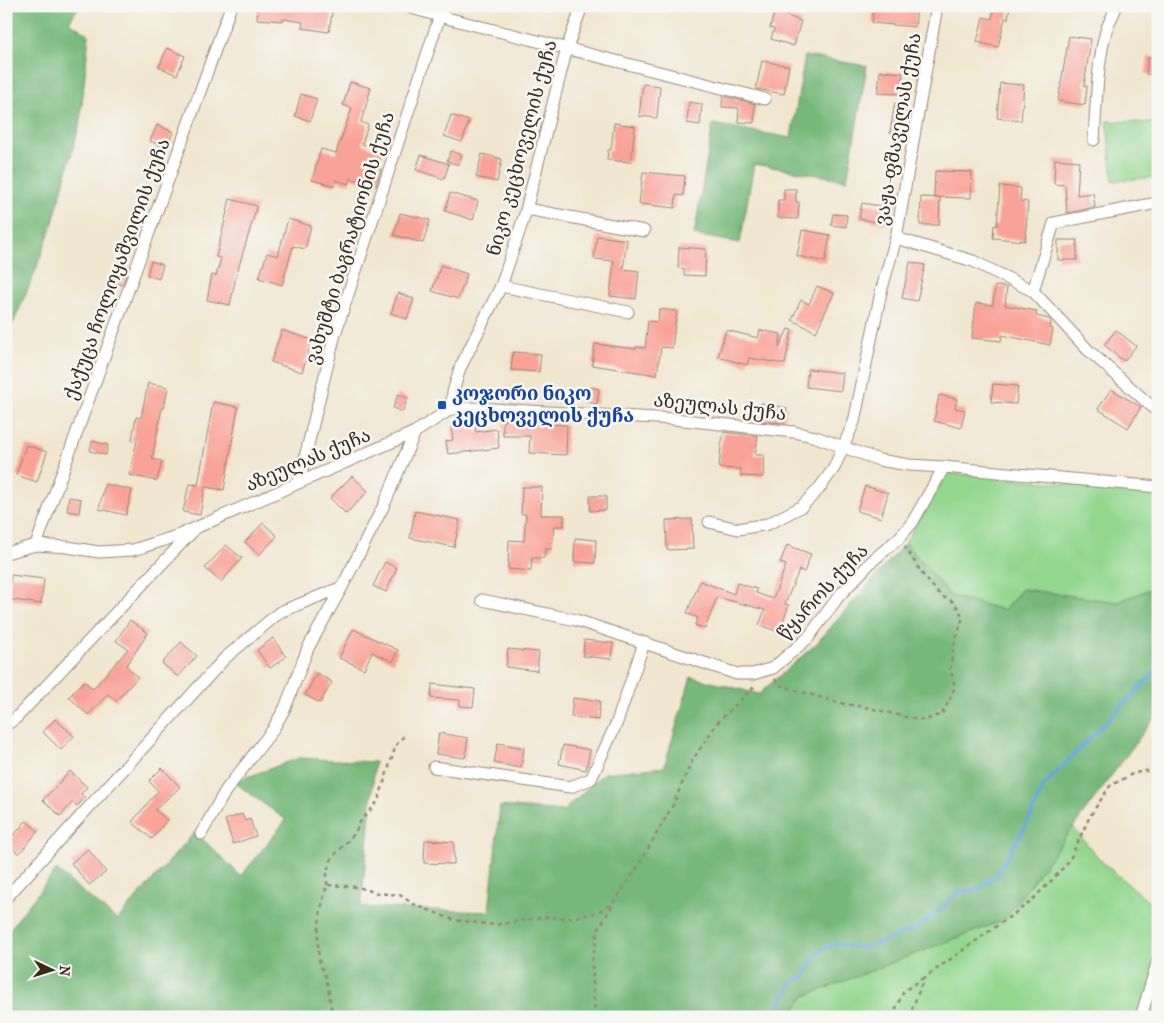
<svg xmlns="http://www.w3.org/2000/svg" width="1164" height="1023" viewBox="0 0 1164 1023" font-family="'IM FELL French Canon','Noto Serif Georgian',serif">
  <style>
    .green { fill: #93d78f; stroke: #678056 }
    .forest { fill: #76b87a; stroke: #58714c }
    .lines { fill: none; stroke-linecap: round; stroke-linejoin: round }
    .stream { stroke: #5fa6d5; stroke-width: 4 }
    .building { fill: #f9a398 }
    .minor-casing { stroke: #968877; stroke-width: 13 }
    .path { stroke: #968877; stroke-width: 2.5; stroke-dasharray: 4 4; stroke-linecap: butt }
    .minor { stroke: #fff; stroke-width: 11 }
    .transit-dot { fill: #1a4fb4; stroke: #f6f6f2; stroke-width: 2 }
    .labels { text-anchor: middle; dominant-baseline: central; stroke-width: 5; stroke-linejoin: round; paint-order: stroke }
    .street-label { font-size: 19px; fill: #3b2a1e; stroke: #f6f6f2 }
    .transit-label { font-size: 19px; font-weight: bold; fill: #164399; stroke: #f6f6f2; text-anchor: start }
  </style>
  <rect width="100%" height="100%" fill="#f6f6f2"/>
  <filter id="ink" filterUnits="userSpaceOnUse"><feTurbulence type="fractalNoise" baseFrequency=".02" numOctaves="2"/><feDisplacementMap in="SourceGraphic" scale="10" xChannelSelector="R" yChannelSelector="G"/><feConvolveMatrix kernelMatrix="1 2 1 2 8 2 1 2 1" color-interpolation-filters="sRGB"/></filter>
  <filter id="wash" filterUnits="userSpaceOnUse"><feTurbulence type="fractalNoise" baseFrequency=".0096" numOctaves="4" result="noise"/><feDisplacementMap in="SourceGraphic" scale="20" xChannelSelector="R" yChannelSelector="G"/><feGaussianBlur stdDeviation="1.12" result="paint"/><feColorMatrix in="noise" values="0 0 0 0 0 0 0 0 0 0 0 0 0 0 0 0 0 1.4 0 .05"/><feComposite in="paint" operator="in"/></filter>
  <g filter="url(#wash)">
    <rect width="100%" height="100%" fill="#f1e6d0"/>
    <g class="green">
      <polygon points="1107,121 1158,123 1158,177 1113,181"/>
      <polygon points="948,473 1158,492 1158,586 1117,602 1022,589 1004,610 951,596 905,543"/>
      <polygon points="1072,826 1102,862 1158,910 1158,1017 790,1017 805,996 1004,920"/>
    </g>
    <g class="forest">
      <polygon points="6,6 79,6 69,22 89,35 80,123 53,222 37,267 13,324 6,321"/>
      <polygon points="805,56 867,66 847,180 754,164 740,243 694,235 713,124 791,138"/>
      <polygon points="905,543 951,596 1004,610 1022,589 1117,602 1158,586 1158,713 1004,920 805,996 790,1017 6,1017 6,934 56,870 117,920 195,832 241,876 286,820 234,782 299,758 375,762 361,907 489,912 500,806 563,811 604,773 664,767 691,677 759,694 816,644"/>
    </g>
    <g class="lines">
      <polyline class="stream" points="775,1017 782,999 792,983 804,977 818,952 835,944 865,948 916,929 942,909 956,893 979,889 998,873 1029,820 1044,785 1158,669"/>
    </g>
    <g id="blocks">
      <g class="building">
        <polygon points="258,6 333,6 329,32 302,28 303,22 283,19 283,21 257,19"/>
        <polygon points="776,6 788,6 787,16 801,21 794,46 771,39 774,29 770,28"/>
        <polygon points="873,6 917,6 915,27 872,23"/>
        <polygon points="994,6 1010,6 1008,19 1005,18 998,47 977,42 983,17 992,19"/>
        <polygon points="1069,36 1091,39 1084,86 1087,86 1085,105 1058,101"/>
        <polygon points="167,48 185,56 177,75 159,67"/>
        <polygon points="1148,57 1158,58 1158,75 1146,74"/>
        <polygon points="762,61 789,66 784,94 756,89"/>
        <polygon points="880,71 903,73 901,94 878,93"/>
        <polygon points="350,82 371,88 361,122 368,125 362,144 383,151 377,168 381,169 376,186 351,178 349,184 336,180 335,186 312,180 321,149 336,153 352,108 343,105"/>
        <polygon points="1000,83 1024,85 1021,121 997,118"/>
        <polygon points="643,84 660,86 657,118 639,116"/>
        <polygon points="301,94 317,99 310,121 295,116"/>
        <polygon points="723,96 755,104 754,123 738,122 739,108 722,107"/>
        <polygon points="689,102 702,104 700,125 687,123"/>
        <polygon points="895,103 907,105 901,135 890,133"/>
        <polygon points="451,115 469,121 462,142 444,136"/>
        <polygon points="614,123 635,126 631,162 607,160 608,150 611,150"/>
        <polygon points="157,125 173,132 166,148 150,141"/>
        <polygon points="451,151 462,155 458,165 447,161"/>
        <polygon points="482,154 502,159 497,182 476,177"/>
        <polygon points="421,155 449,164 444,179 416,170"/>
        <polygon points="1055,159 1079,161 1077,195 1093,193 1095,207 1067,213 1065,185 1054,184"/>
        <polygon points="935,171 972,172 971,198 934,197"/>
        <polygon points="643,172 685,176 683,196 676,195 675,208 639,204"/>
        <polygon points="1000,186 1021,188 1020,201 1028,202 1025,241 993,238 994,225 997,226"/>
        <polygon points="784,189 796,189 796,202 799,202 798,219 778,218 778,200 784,200"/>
        <polygon points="450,193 478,201 473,220 445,211"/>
        <polygon points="921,197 940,198 939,225 920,225"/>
        <polygon points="230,199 257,206 236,276 230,305 207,300 212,275 216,276 221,258 216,257"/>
        <polygon points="862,203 891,208 889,224 859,219"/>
        <polygon points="400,213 430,220 423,243 394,235"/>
        <polygon points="833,214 847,215 846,227 831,225"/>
        <polygon points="288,219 311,226 305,249 293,246 282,285 259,278 267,253 278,256"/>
        <polygon points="802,230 830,235 825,262 797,256"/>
        <polygon points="597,236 627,240 623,269 639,271 636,299 610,296 614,261 594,259"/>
        <rect x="1058" y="240" width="19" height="20"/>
        <polygon points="679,247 706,249 705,276 684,275 684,269 678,268"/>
        <polygon points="151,261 163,265 159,279 147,275"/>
        <polygon points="910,262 925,265 917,301 902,298"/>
        <polygon points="441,265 467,274 458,299 432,291"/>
        <polygon points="118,273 126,275 122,285 115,283"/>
        <polygon points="817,286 834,293 816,332 792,320 801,300 809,304"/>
        <polygon points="995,286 1007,287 1005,305 1037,311 1036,316 1049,319 1051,322 1050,328 1053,329 1050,345 1002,335 1001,341 972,338 976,303 993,305"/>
        <polygon points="398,293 414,299 407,319 391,313"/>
        <polygon points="659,309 677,311 672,348 661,347 657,375 592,365 595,344 636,349 636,347 645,348 648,321 658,322"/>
        <polygon points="788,329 792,330 785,364 749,358 747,365 718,357 726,330 758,338 760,330 781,334 779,348"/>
        <polygon points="282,330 312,340 302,372 271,362"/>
        <polygon points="1116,330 1136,346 1124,361 1104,345"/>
        <polygon points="513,352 541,354 539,372 511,370"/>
        <polygon points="808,369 843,373 841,391 806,387"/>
        <polygon points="148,383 168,387 164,408 162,408 152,459 162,461 157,481 129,475 137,441 132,440 136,417 141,418"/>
        <polygon points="993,384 1018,386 1016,404 991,402"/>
        <polygon points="589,387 599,389 597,404 587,402"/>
        <polygon points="1111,389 1141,407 1128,428 1098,409"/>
        <polygon points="398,394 408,398 402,412 393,408"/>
        <polygon points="939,395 957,399 955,408 965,410 961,428 934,421"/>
        <polygon points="213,402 238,407 224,490 205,487 200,515 183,512 189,484 198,485"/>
        <polygon points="761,403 787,408 784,423 758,421"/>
        <polygon points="503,420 513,420 513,422 567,425 566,455 529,453 530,436 503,436"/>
        <polygon points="475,424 476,432 497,429 499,448 448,454 446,441 453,440 451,427"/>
        <polygon points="724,432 758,436 755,455 764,455 763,477 740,476 741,469 719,468 721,446"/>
        <polygon points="92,441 108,445 106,455 90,451"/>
        <polygon points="26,445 47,452 37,482 16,475"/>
        <polygon points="352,476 368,491 346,514 330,498"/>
        <polygon points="105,484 132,490 126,515 99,509"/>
        <polygon points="865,486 888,493 881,518 857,511"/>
        <polygon points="522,487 542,487 541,515 564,515 564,526 554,526 552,549 545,549 544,558 532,558 531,571 508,569 509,540 524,541 526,514 521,514"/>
        <polygon points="590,496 606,496 606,510 590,511"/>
        <polygon points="69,497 81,499 79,513 67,511"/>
        <polygon points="415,511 460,520 454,547 410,538"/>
        <polygon points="692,519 693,549 667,550 666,520"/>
        <polygon points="263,523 277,536 259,555 245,542"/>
        <polygon points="575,538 596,540 595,563 574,562"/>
        <polygon points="226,545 242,558 221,582 205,568"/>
        <polygon points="787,545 811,554 804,572 799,570 785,604 789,605 779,632 759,625 765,610 717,597 705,629 695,625 698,618 687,613 700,581 734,594 737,583 757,589 756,593 773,599 786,565 780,563"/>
        <polygon points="385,562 397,568 386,592 373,586"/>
        <polygon points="11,575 44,579 41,604 8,599"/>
        <polygon points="130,620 148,633 126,666 138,677 116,701 108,694 88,715 69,697 84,681 93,689 128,649 116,641"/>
        <polygon points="353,629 398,650 393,662 372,652 364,669 339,658"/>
        <polygon points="273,638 286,657 270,668 257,650"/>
        <polygon points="584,640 613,643 611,659 583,656"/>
        <polygon points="181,642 197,656 178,677 162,663"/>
        <polygon points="508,649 539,652 537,671 506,667"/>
        <polygon points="317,673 332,682 320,703 305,695"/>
        <polygon points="432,684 475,689 473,707 460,706 460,700 431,698"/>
        <polygon points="573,698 600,701 598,720 571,717"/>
        <polygon points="55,719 74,736 61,750 43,732"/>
        <polygon points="439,733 468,738 465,758 436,754"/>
        <polygon points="498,743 524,748 521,768 494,763"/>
        <polygon points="563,745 590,750 586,770 559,764"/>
        <polygon points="162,768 180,787 155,810 167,820 152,839 132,822 158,791 149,781"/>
        <polygon points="70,771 87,787 81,794 85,798 77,806 73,802 60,816 43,800"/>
        <polygon points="242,814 245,821 250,819 256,836 233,844 225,820"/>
        <polygon points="26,821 38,831 19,854 7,843"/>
        <polygon points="425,840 454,842 454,864 424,863"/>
        <polygon points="88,849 106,872 89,885 71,863"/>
      </g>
    </g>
  </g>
  <g filter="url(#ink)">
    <use href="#blocks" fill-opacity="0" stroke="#968877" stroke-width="1"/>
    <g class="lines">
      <g class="minor-casing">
        <g id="minor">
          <polyline points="405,6 439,16 765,99"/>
          <path d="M1094,140C1096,107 1097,63 1106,31C1108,23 1114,15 1116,6"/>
          <polyline points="527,209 644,231"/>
          <polyline points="896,238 973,261 1033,291 1088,350 1158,412"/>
          <polyline points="501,286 628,312"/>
          <polyline points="1033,291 1054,223 1152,204"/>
          <polyline points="451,409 453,392 460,368 501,286 525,214 567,48 582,6"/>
          <polyline points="299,482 335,334 443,6"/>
          <polyline points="709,522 738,529 768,524 801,507 818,490 834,468 843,447 854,422 881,292 896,238 937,6"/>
          <polyline points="36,545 231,6"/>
          <polyline points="6,553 36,545 67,547 99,552 133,550 177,536 415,432 451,409 473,408 674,419 794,432 816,437 879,460 909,465 944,467 1158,487"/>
          <polyline points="482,600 576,620 737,674 753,674 773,668 808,638 839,596 871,562 899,538 912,523 944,467"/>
          <polyline points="6,725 16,718 192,532"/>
          <polyline points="434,767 570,787 591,779 617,722 644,643"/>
          <polyline points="201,834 226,790 272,731 285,708 308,648 342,587"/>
          <polyline points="6,898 225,658 280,612 342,587 384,505 415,432"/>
          <polyline points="1141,1017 1158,960"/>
        </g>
      </g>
      <g class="path">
        <polyline points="775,679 779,685 839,703 870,708 906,717 925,720 942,714 951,697 955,686 950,669 954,645 963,617 954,602 941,596 923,575 905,547"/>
        <polyline points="327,885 327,871 332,858 355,833 360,822 378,801 396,745 404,736"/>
        <path d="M333,1017C330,1004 329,990 326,978C324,972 320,966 319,959C316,935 320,908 327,885L358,887L377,893L400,895L413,904L454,920L496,925L543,917L572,918L598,912L614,902L635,871L672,807L692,761L717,723L756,685"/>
        <polyline points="595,1017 592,962 598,930 613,904"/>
        <polyline points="892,1017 904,991 923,978"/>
        <polyline points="909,1017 924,978 1029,903 1055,877 1069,861 1090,816 1110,786 1134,773 1158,769"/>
      </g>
      <use href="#minor" class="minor"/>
    </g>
  </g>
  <rect class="transit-dot" x="437" y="400" width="10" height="10" rx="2.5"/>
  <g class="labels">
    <g class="street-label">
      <text transform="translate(898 129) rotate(-80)">ვაჟა-ფშაველას ქუჩა</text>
      <text transform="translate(522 148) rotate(-75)">ნიკო კეცხოველის ქუჩა</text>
      <text transform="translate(350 238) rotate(-73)">ვახუშტი ბაგრატიონის ქუჩა</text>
      <text transform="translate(117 269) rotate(-70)">ქაქუცა ჩოლოყაშვილის ქუჩა</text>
      <text transform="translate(720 407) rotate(6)">აზეულას ქუჩა</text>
      <text transform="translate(308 460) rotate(-23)">აზეულას ქუჩა</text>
      <text transform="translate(823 592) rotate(-47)">წყაროს ქუჩა</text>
    </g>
    <g class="transit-label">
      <text x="452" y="394">კოჯორი ნიკო<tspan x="452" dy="22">კეცხოველის ქუჩა</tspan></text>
    </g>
  </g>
  <rect width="1164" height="1023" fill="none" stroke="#f6f6f2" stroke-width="25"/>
  <g transform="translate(52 970) rotate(94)" stroke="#f6f6f2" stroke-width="4" paint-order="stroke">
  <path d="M0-4L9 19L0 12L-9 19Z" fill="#3b2a1e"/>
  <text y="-8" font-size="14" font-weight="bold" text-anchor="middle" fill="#3b2a1e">N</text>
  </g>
</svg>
